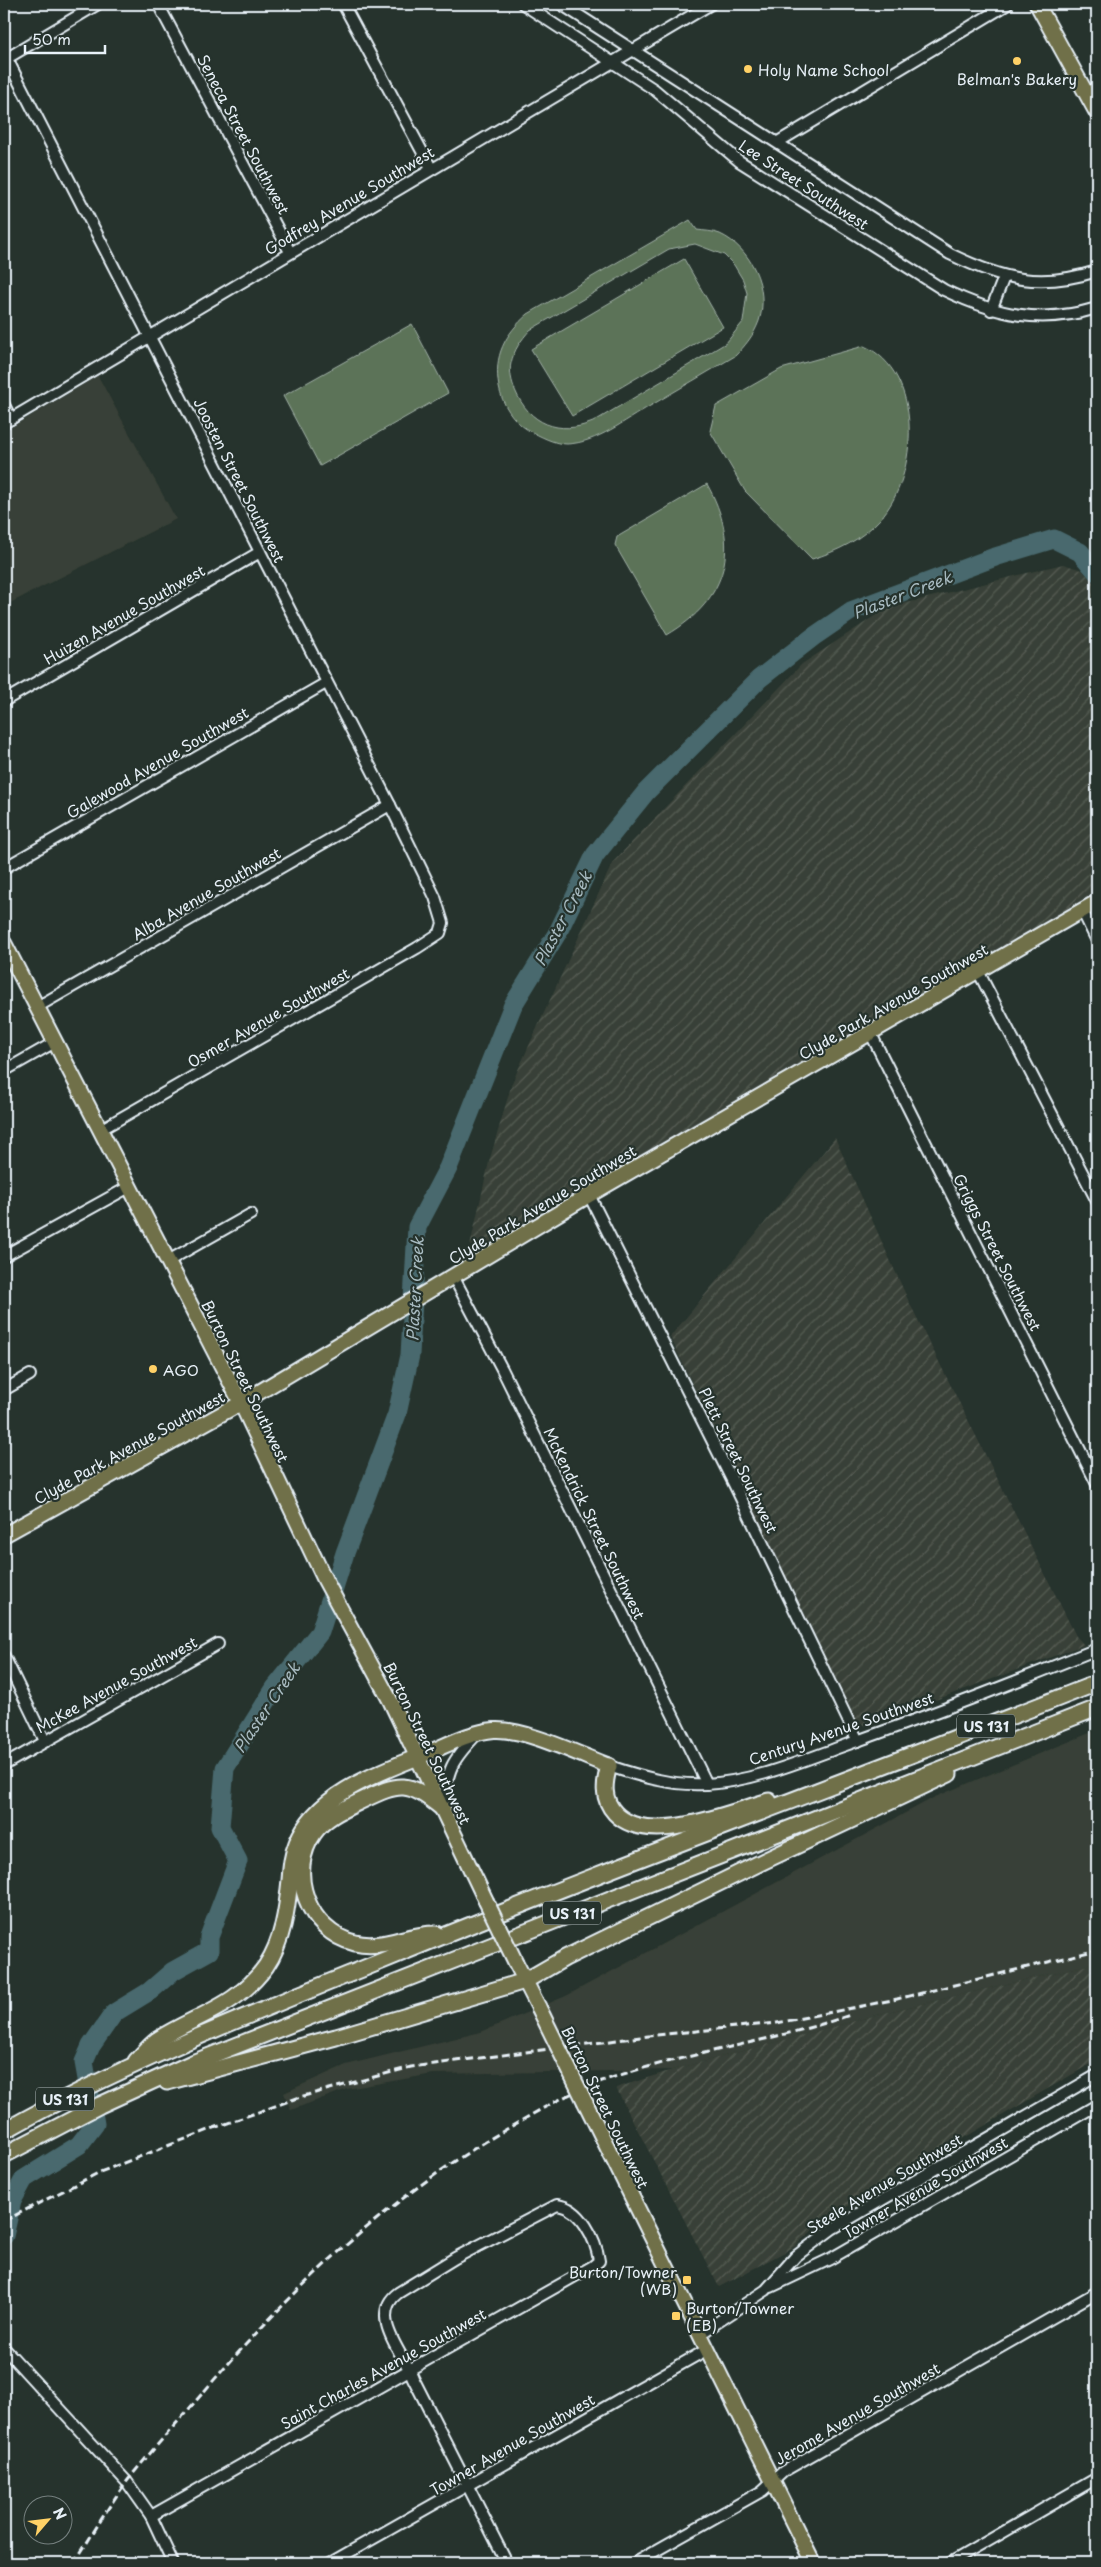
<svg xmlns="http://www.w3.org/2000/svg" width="1101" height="2567" viewBox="0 0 1101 2567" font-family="'Playpen Sans',sans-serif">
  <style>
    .built { fill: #394137 }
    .industrial { fill: url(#industrial-furrows) }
    .grass { fill: #5c7358; stroke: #a2b2a8; fill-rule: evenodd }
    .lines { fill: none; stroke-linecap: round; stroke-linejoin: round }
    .river { stroke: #48696e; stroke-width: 19 }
    .minor-casing { stroke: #e8f1f8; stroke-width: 14 }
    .major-casing { stroke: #e8f1f8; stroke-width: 18 }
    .highway-casing { stroke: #e8f1f8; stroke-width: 19 }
    .minor { stroke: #26332d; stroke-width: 10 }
    .major { stroke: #70704a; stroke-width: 14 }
    .highway { stroke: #70704a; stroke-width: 15 }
    .rail { stroke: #e8f1f8; stroke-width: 3; stroke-dasharray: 8 4; stroke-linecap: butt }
    .major-bridge-casing { stroke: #e8f1f8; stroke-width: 18; stroke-linecap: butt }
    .major-bridge { stroke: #70704a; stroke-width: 14 }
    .poi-dot { fill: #ffd166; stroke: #26332d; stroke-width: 2 }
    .labels { text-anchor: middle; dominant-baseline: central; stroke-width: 4.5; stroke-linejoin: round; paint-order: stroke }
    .shield { fill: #26332d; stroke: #aeb8bb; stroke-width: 1 }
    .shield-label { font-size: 14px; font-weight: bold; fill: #e8f1f8 }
    .poi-label { font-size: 15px; fill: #e8f1f8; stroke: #26332d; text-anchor: start }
    .street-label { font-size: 15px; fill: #e8f1f8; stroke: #26332d }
    .water-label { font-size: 16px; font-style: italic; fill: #a8bbc1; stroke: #26332d }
  </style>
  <defs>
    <pattern id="industrial-furrows" width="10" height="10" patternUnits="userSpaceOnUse" patternTransform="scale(1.25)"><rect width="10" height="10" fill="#394137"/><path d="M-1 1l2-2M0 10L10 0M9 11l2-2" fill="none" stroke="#565d55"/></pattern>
  </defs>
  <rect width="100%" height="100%" fill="#26332d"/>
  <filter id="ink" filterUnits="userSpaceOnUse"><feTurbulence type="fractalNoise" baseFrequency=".02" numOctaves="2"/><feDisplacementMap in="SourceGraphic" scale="10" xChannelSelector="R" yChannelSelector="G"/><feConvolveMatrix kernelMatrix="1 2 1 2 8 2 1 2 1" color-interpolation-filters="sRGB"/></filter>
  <g filter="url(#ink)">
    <g class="built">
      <polygon points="98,376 176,519 4,606 4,432"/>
      <polygon points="1097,1730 1097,1963 892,2011 672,2070 433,2074 347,2089 291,2110 284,2093 346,2065 481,2032 566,1996 935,1797"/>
    </g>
    <g class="industrial">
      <polygon points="1063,564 1082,570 1097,586 1097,892 481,1247 470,1246 489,1162 512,1083 613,862 802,664 887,608"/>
      <polygon points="835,1138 909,1302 1076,1636 1084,1645 865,1726 856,1720 670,1337"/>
      <polygon points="1097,1963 1097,2060 825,2219 794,2247 719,2287 616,2088 672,2070 892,2011"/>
    </g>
    <g class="grass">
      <path d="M690,220L697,230C704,231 713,231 720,234C751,248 770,289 759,321C754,335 745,346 735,356C707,373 678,389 650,406C625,420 597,443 567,444C554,444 540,436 528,430C513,421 502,404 499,387C493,356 505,334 528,314ZM695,244L724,255L734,265L743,280L747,293L743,322L726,343L593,422C559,436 529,424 515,390C512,383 509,371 511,363C514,350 521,340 530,330L669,249Z"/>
      <polygon points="684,259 723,327 572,416 531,349"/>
      <polygon points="412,324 448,393 320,466 283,396"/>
      <path d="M864,346C924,372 919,476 880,519C861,540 838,551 812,559L745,491L710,431L716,406L781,369Z"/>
      <path d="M707,484C741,545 729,599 667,635L615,545L617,537Z"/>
    </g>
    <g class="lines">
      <polyline class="river" points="4,2236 12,2201 24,2179 79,2145 95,2124 84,2062 91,2046 114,2013 150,1991 173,1971 209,1951 209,1937 238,1861 220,1827 225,1768 275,1688 320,1632 345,1553 397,1414 410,1355 417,1227 448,1168 513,1005 558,932 595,855 646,792 759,679 813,637 851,611 995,557 1054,539 1080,552 1097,572"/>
      <g class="minor-casing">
        <g id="minor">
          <polyline points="158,4 290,252"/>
          <polyline points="343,4 431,168"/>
          <path d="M523,4L655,90L739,161L944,290C996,315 1041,325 1097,308"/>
          <path d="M561,4L950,254C1003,280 1040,289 1097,271"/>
          <polyline points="4,53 390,805 435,897 443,923 440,933 417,948 100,1130"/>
          <polyline points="4,60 98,4"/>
          <polyline points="778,142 1008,4"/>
          <polyline points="991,310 1004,277"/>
          <polyline points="4,405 11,419"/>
          <polyline points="4,423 711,4"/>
          <polyline points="4,701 260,552"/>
          <polyline points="4,868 326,683"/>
          <polyline points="1082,910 1097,941"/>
          <polyline points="978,971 1097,1201"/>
          <polyline points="37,1007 390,805"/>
          <polyline points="871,1034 1097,1484"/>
          <polyline points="4,1071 55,1042"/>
          <polyline points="589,1195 735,1486 858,1741"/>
          <polyline points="4,1256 129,1187"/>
          <polyline points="168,1261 251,1214"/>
          <polyline points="453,1276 502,1369 707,1784"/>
          <polyline points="4,1390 30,1375"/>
          <polyline points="4,1656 45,1741"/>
          <polyline points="4,1765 218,1644"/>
          <path d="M609,1766C639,1776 672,1786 705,1784C752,1782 799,1762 843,1746C928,1716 1013,1683 1097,1649"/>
          <path d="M443,1809C447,1769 451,1761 478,1733"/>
          <polyline points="771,2287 830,2259 1097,2105"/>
          <polyline points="700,2334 766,2290 796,2256 832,2229 1097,2075"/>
          <polyline points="4,2348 127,2482 151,2516 173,2563"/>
          <path d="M151,2516L593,2266L599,2261C596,2239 581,2208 557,2205L455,2258L398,2293C370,2314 398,2348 410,2371L413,2378L507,2563"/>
          <polyline points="330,2563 708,2349"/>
          <polyline points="634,2563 762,2491 784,2471 1097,2292"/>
          <polyline points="950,2563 1097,2478"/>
        </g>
      </g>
      <g class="major-casing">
        <g id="major">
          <polyline points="1037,4 1097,113"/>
          <polyline points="4,943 241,1403 325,1580 391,1702 486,1901"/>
          <polyline points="4,1535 241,1403 589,1195 1097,902"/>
          <path d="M418,1757C442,1748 468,1732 494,1730C524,1728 580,1755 609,1766"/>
          <polyline points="516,1963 539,2008"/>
          <polyline points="585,2102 813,2563"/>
        </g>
      </g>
      <g class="highway-casing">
        <g id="highway">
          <path d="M609,1766C604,1783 602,1799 615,1813C648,1848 730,1812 769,1801"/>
          <path d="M437,1934C408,1933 384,1950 355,1943C308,1932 286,1872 314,1833C325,1817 344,1809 361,1801C401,1782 407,1780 443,1809"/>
          <path d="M136,2061C142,2055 149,2046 157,2040C196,2015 237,2007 266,1966C283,1941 287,1909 290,1880C291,1867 292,1855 297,1843C315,1796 375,1774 418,1757"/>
          <polyline points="167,2082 336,2037 525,1981 565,1958 764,1861 949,1774"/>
          <path d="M4,2131C123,2064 251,2014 377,1963C615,1865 858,1777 1097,1683"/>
          <polyline points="4,2155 100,2105 192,2063 1097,1708"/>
        </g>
      </g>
      <use href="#minor" class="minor"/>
      <use href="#major" class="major"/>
      <use href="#highway" class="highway"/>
      <g class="rail">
        <polyline points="4,2221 100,2172 214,2128 300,2097 411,2067 656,2035 777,2023 897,1999 1097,1950"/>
        <path d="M74,2563C92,2536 108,2506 128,2480C147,2456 168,2433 189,2409C282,2299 379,2203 505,2130C536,2112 568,2093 602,2081C683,2053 769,2043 850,2015"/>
      </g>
      <g class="major-bridge-casing">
        <g id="major-bridge">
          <polyline points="486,1901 516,1963"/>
          <polyline points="539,2008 585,2102"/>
        </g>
      </g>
      <use href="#major-bridge" class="major-bridge"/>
    </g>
  </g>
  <g class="poi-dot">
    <circle cx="1017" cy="61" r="5"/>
    <circle cx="748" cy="69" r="5"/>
    <circle cx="153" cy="1369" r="5"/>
    <rect x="682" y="2275" width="10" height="10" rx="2.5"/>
    <rect x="671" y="2311" width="10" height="10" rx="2.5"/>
  </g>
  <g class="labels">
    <g class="shield">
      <rect x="957" y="1714.5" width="58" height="23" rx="4"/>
      <rect x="543" y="1901.5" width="58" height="23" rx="4"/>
      <rect x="36" y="2087.5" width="58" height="23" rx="4"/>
    </g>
    <g class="shield-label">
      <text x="986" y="1726">US 131</text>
      <text x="572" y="1913">US 131</text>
      <text x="65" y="2099">US 131</text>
    </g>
    <g class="poi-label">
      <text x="758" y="69">Holy Name School</text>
      <text x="1017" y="78" text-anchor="middle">Belman's Bakery</text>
      <text x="163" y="1369">AGO</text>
      <text x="677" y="2271" text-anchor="end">Burton/Towner<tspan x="677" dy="17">(WB)</tspan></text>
      <text x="686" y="2307">Burton/Towner<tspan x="686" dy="17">(EB)</tspan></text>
    </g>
    <g class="street-label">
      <text transform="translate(244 134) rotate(62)">Seneca Street Southwest</text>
      <text transform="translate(804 184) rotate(33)">Lee Street Southwest</text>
      <text transform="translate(349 200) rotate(-31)">Godfrey Avenue Southwest</text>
      <text transform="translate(240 480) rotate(63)">Joosten Street Southwest</text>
      <text transform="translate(124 614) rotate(-30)">Huizen Avenue Southwest</text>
      <text transform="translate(157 762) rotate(-30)">Galewood Avenue Southwest</text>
      <text transform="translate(206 893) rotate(-30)">Alba Avenue Southwest</text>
      <text transform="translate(893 1001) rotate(-30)">Clyde Park Avenue Southwest</text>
      <text transform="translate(268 1017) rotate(-30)">Osmer Avenue Southwest</text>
      <text transform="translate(542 1204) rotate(-31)">Clyde Park Avenue Southwest</text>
      <text transform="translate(998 1252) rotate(63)">Griggs Street Southwest</text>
      <text transform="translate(246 1381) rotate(64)">Burton Street Southwest</text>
      <text transform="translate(129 1447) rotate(-29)">Clyde Park Avenue Southwest</text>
      <text transform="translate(739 1460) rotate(64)">Plett Street Southwest</text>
      <text transform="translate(595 1523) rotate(64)">McKendrick Street Southwest</text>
      <text transform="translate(116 1684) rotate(-29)">McKee Avenue Southwest</text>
      <text transform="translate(841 1728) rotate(-19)">Century Avenue Southwest</text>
      <text transform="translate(428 1743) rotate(64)">Burton Street Southwest</text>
      <text transform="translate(606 2107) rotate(64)">Burton Street Southwest</text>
      <text transform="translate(884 2183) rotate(-31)">Steele Avenue Southwest</text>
      <text transform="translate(925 2187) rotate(-30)">Towner Avenue Southwest</text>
      <text transform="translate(383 2368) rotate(-29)">Saint Charles Avenue Southwest</text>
      <text transform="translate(857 2413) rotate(-30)">Jerome Avenue Southwest</text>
      <text transform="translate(512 2444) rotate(-30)">Towner Avenue Southwest</text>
    </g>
    <g class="water-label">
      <text transform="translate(902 594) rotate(-21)">Plaster Creek</text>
      <text transform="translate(562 918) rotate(-62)">Plaster Creek</text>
      <text transform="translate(414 1289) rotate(-87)">Plaster Creek</text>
      <text transform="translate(266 1707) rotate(-56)">Plaster Creek</text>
    </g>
  </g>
  <rect width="1101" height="2567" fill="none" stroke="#26332d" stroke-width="20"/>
  <rect x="10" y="10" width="1081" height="2547" fill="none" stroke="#e8f1f8" stroke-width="2" filter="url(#ink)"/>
  <g transform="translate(48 2520) rotate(62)"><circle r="24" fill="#26332d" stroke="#747f7e"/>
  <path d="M0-4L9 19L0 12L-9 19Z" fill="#ffd166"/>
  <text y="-8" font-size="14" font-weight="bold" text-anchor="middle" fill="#e8f1f8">N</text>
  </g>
  <path d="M25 45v8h80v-8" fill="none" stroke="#e8f1f8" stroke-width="2.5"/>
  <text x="32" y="45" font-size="15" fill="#e8f1f8" stroke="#26332d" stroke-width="4" paint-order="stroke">50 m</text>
</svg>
